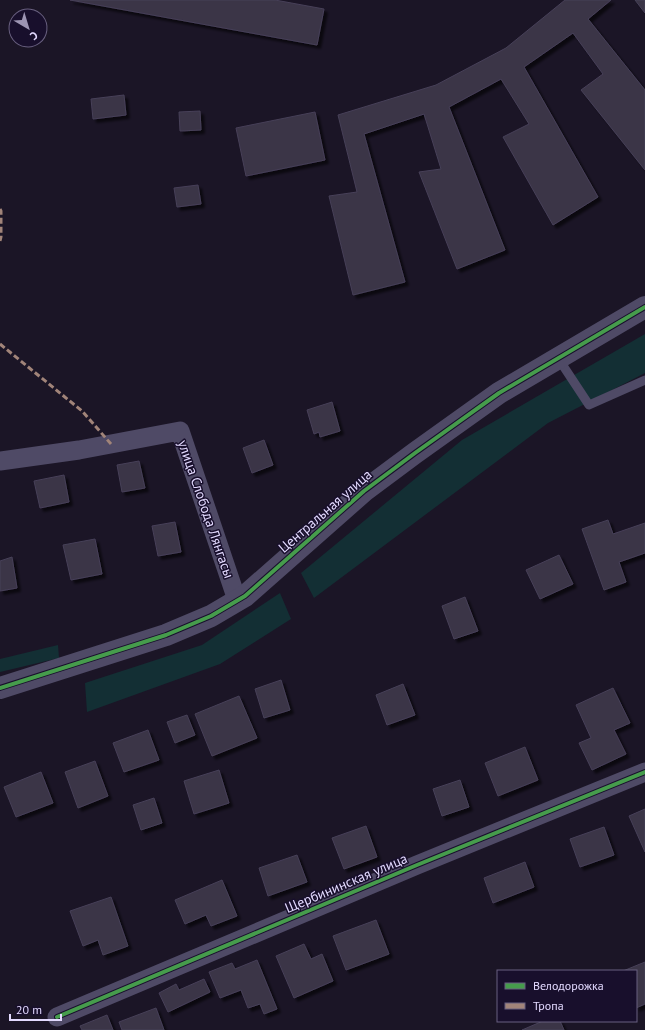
<svg xmlns="http://www.w3.org/2000/svg" width="645" height="1030" viewBox="0 0 645 1030" font-family="'PT Sans',sans-serif">
  <style>
    .green { fill: #132f34 }
    .building { fill: #3a3447; stroke: #474058; filter: url(#shadow) }
    .lines { fill: none; stroke-linecap: round; stroke-linejoin: round }
    .service { stroke: #4f4a66; stroke-width: 9 }
    .minor { stroke: #4f4a66; stroke-width: 19 }
    .tertiary { stroke: #4f4a66; stroke-width: 22 }
    .quiet { stroke: #a18479; stroke-width: 3; stroke-dasharray: 6 3; stroke-linecap: butt }
    .cycleway-casing { stroke: #180f2c; stroke-width: 6 }
    .cycleway { stroke: #469c4c; stroke-width: 4 }
    .labels { text-anchor: middle; dominant-baseline: central; stroke-width: 3; stroke-linejoin: round; paint-order: stroke }
    .street-label { font-size: 14px; fill: #e3daff; stroke: #180f2c }
  </style>
  <defs>
    <filter id="shadow"><feDropShadow dx="3.5" dy="3.5" stdDeviation="1" flood-color="#0009"/></filter>
  </defs>
  <rect width="100%" height="100%" fill="#1b1526"/>
  <g class="green">
    <polygon points="645,334 645,373 548,423 314,598 301,573 462,440"/>
    <polygon points="280,593 291,619 220,664 87,712 85,683 202,645"/>
    <polygon points="58,645 59,658 0,672 0,659"/>
  </g>
  <g class="building">
    <polygon points="70,0 275,0 324,9 317,45"/>
    <polygon points="565,0 611,0 588,19 645,90 645,170 581,90 603,74 573,33 524,67 598,197 553,225 503,137 529,124 501,79 449,107 505,250 457,269 419,172 441,169 424,114 364,134 405,282 353,295 329,196 357,192 338,115 436,85 506,48"/>
    <polygon points="635,0 645,0 645,13"/>
    <polygon points="124,95 126,115 93,119 91,99"/>
    <polygon points="200,111 201,130 180,131 179,112"/>
    <polygon points="315,112 325,160 246,176 236,128"/>
    <polygon points="198,185 201,204 177,207 174,188"/>
    <polygon points="332,402 340,431 320,437 319,432 314,434 307,410"/>
    <polygon points="264,440 273,465 252,473 243,448"/>
    <polygon points="139,461 145,488 122,492 117,465"/>
    <polygon points="64,475 69,502 40,508 34,481"/>
    <polygon points="608,520 613,534 645,523 645,553 619,562 626,582 604,590 582,529"/>
    <polygon points="175,522 181,552 158,556 152,526"/>
    <polygon points="95,539 102,574 71,580 63,545"/>
    <polygon points="559,555 573,584 540,599 526,570"/>
    <polygon points="12,557 17,588 0,591 0,561"/>
    <polygon points="465,597 478,631 454,639 442,606"/>
    <polygon points="281,680 290,710 264,718 255,689"/>
    <polygon points="403,684 415,715 387,725 376,695"/>
    <polygon points="613,688 630,723 614,730 626,754 592,770 579,743 591,738 576,705"/>
    <polygon points="239,696 257,738 212,756 195,714"/>
    <polygon points="187,715 195,735 175,743 167,722"/>
    <polygon points="148,730 159,760 124,772 113,743"/>
    <polygon points="525,747 538,780 498,796 485,763"/>
    <polygon points="95,761 108,796 78,808 65,772"/>
    <polygon points="219,770 229,803 194,814 184,781"/>
    <polygon points="41,772 53,803 16,817 4,787"/>
    <polygon points="460,780 469,807 442,816 433,789"/>
    <polygon points="154,798 162,823 141,830 133,805"/>
    <polygon points="645,809 645,852 629,816"/>
    <polygon points="366,826 377,857 344,869 332,838"/>
    <polygon points="604,827 614,855 580,867 570,839"/>
    <polygon points="297,855 307,882 268,896 259,868"/>
    <polygon points="525,862 534,887 493,903 484,878"/>
    <polygon points="222,880 237,916 211,926 206,915 185,924 175,900"/>
    <polygon points="111,897 128,946 103,955 98,940 83,946 70,911"/>
    <polygon points="376,920 389,954 346,970 333,936"/>
    <polygon points="304,944 311,959 322,954 333,981 294,998 276,956"/>
    <polygon points="257,960 277,1009 264,1014 260,1004 248,1008 241,990 220,998 209,972 232,963 235,969"/>
    <polygon points="645,962 645,1004 636,1008 636,971 623,971"/>
    <polygon points="204,979 210,992 168,1012 159,993 176,984 179,990"/>
    <polygon points="156,1008 164,1030 122,1030 119,1022"/>
    <polygon points="107,1015 113,1030 82,1030 80,1026"/>
    <polygon points="543,1021 560,1021 564,1030 522,1030"/>
  </g>
  <g class="lines">
    <polyline class="service" points="558,358 589,405 645,380"/>
    <g class="minor">
      <polyline points="0,461 79,450 180,431 237,600"/>
      <polyline points="57,1017 417,865 645,772"/>
    </g>
    <polyline class="tertiary" points="0,688 166,635 211,616 245,596 364,491 415,453 499,393 645,307"/>
    <g class="quiet">
      <polyline points="0,209 1,211 1,237 0,241"/>
      <polyline points="0,344 82,411 111,444"/>
    </g>
    <g class="cycleway-casing">
      <g id="cycleway">
        <polyline points="0,688 166,635 211,616 245,596 364,491 415,453 499,393 645,307"/>
        <polyline points="57,1017 417,865 645,772"/>
      </g>
    </g>
    <use href="#cycleway" class="cycleway"/>
  </g>
  <g class="labels">
    <g class="street-label">
      <text transform="translate(206 509) rotate(71)">улица Слобода Лянгасы</text>
      <text transform="translate(325 511) rotate(-41)">Центральная улица</text>
      <text transform="translate(346 883) rotate(-23)">Щербининская улица</text>
    </g>
  </g>
  <rect x="497" y="970" width="140" height="52" fill="#180f2c" stroke="#696080"/>
  <rect x="505" y="983" width="20" height="6" fill="#469c4c" stroke="#696080"/>
  <text x="533" y="990" font-size="12" fill="#e3daff">Велодорожка</text>
  <rect x="505" y="1003" width="20" height="6" fill="#a18479" stroke="#696080"/>
  <text x="533" y="1010" font-size="12" fill="#e3daff">Тропа</text>
  <g transform="translate(28 28) rotate(142)"><circle r="19" fill="#180f2c" stroke="#696080"/>
  <path d="M0-3L7 15L0 10L-7 15Z" fill="#9d95b3"/>
  <text y="-6" font-size="11" font-weight="bold" text-anchor="middle" fill="#e3daff">С</text>
  </g>
  <path d="M10 1014v6h51v-6" fill="none" stroke="#e3daff" stroke-width="2"/>
  <text x="16" y="1014" font-size="12" fill="#e3daff" stroke="#180f2c" stroke-width="3" paint-order="stroke">20 m</text>
</svg>
